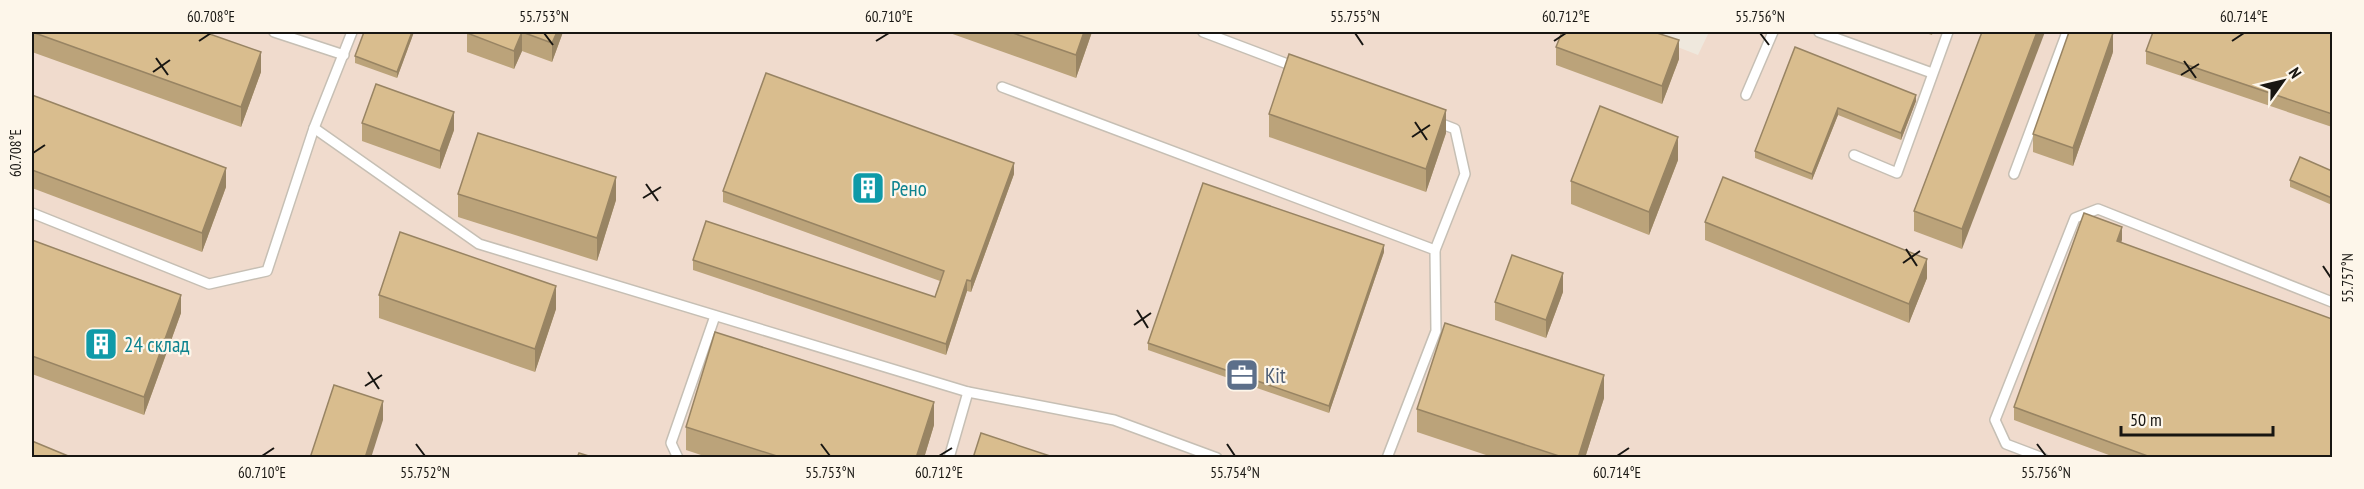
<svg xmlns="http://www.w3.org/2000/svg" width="2364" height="489" viewBox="0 0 2364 489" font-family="'PT Sans Narrow',sans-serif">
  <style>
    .industrial { fill: #f0dbcd }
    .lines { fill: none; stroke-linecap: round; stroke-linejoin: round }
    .lane-casing { stroke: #c6bfb4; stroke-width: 12 }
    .lane { stroke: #fff; stroke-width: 9 }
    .wall { fill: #bba37a }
    .shaded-wall { fill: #988463 }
    .building { fill: #d9bd8e; stroke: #988463; stroke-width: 1.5 }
    .ticks { fill: none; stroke: #181612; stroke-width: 2 }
    .labels { text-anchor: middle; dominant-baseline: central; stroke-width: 4.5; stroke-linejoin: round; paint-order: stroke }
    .culture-label { font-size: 21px; fill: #0d838f; stroke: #fdf6ea; text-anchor: start }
    .service-label { font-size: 21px; fill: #4e5e75; stroke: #fdf6ea; text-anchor: start }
    .neatline { fill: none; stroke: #181612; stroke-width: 2 }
    .ticks-label { font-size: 15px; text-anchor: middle; fill: #181612 }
  </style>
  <rect width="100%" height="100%" fill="#efe8dd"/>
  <polygon class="industrial" points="32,32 1639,32 1698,55 1709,32 2332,32 2332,457 32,457"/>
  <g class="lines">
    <g class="lane-casing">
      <g id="lane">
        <polyline points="274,32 344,55"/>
        <polyline points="1203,32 1298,68"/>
        <polyline points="1819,32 1932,73"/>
        <polyline points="1002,87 1435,250 1436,331 1387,458"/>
        <polyline points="1746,95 1773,32"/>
        <polyline points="314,128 479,244 968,392 1114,420 1217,458"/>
        <polyline points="1854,155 1897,173 1948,32"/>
        <polyline points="2014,174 2067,32"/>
        <polyline points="32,213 209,284 267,271 314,128 352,32"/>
        <polyline points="1435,250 1465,174 1455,129 1437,122"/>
        <polyline points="678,458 671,443 715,316"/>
        <polyline points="949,458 968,392"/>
        <polyline points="2043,458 2006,444 1995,420 2075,218 2098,209 2332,302"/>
      </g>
    </g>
    <use href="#lane" class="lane"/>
  </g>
  <g class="wall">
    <polygon points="32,32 261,72 241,127 32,52"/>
    <polygon points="414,32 397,78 355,63 355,56"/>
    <polygon points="563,32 552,62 522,51 514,69 467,52 467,33"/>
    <polygon points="947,32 1092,32 1076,78"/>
    <polygon points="1922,32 1933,32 1932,35"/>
    <polygon points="1982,32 1962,249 1914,231 1914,211"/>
    <polygon points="2332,32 2332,127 2146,64 2146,51"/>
    <polygon points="1556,47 1679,59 1662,104 1556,65"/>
    <polygon points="1795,47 1916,101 1901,140 1838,115 1812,180 1755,158 1755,151"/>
    <polygon points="2113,52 2073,166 2033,152 2033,134"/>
    <polygon points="32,95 226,187 202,252 32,188"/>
    <polygon points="1269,114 1446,133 1426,192 1269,137"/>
    <polygon points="362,123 454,130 440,169 362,141"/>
    <polygon points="1678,160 1649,235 1571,204 1571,181"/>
    <polygon points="2332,171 2332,205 2290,187 2290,180"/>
    <polygon points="1014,174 971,292 967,291 946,355 693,270 693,260 935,297 940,281 723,202 723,191"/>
    <polygon points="458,194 616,200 597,261 458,217"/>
    <polygon points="1705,222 1927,278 1909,323 1705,240"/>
    <polygon points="32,240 181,313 144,415 32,374"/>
    <polygon points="2122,240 2121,242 2332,458 2117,458 2014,420 2014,407"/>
    <polygon points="1384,252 1329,413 1148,350 1148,343"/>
    <polygon points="1563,292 1546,338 1495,320 1495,302"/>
    <polygon points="379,295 556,309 535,372 379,318"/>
    <polygon points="1604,398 1585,458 1495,458 1417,432 1417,409"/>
    <polygon points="934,425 924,458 710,458 686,450 686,427"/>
  </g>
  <g class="shaded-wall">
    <polygon points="412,32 414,32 397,78 397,72"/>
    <polygon points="522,32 522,51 514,69 514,51"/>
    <polygon points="557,32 563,32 552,62 552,43"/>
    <polygon points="1084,32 1092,32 1076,78 1076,55"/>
    <polygon points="2037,32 2045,32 1962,249 1962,229"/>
    <polygon points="2113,33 2113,52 2073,166 2073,148"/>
    <polygon points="1679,40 1679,59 1662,104 1662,86"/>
    <polygon points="261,52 261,72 241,127 241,107"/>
    <polygon points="1916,95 1916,101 1901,140 1901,133"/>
    <polygon points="1838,108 1838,115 1812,180 1812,174"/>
    <polygon points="1446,110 1446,133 1426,192 1426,169"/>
    <polygon points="454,112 454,130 440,169 440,151"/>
    <polygon points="1678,137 1678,160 1649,235 1649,212"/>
    <polygon points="1014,163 1014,174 971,292 971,281"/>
    <polygon points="226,168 226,187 202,252 202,233"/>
    <polygon points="616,177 616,200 597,261 597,238"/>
    <polygon points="2122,227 2122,240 2117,254 2117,241"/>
    <polygon points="1384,245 1384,252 1329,413 1329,406"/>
    <polygon points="1927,259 1927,278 1909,323 1909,304"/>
    <polygon points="1563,273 1563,292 1546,338 1546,320"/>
    <polygon points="967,280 967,291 946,355 946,344"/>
    <polygon points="556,286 556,309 535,372 535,349"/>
    <polygon points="181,295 181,313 144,415 144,397"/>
    <polygon points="1604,375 1604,398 1585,458 1578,458"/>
    <polygon points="383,401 383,420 371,458 365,458"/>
    <polygon points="934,402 934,425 924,458 916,458"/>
  </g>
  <g class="building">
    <polygon points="32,32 204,32 261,52 241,107"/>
    <polygon points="364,32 412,32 397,72 355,56"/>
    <polygon points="468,32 557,32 552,43 522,32 514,51 467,33"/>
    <polygon points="1010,32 1084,32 1076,55"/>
    <polygon points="1562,32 1654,32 1679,40 1662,86 1556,47"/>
    <polygon points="1982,32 2037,32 1962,229 1914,211"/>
    <polygon points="2069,32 2108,32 2113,33 2073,148 2033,134"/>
    <polygon points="2153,32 2332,32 2332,114 2146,51"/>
    <polygon points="1795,47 1916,95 1901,133 1838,108 1812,174 1755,151"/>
    <polygon points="1289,54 1446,110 1426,169 1269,114"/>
    <polygon points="766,73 1014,163 971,281 967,280 946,344 693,260 706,221 935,297 944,271 723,191"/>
    <polygon points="376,84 454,112 440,151 362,123"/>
    <polygon points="32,95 226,168 202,233 32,170"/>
    <polygon points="1600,106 1678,137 1649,212 1571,181"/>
    <polygon points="478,133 616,177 597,238 458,194"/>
    <polygon points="2300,157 2332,171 2332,198 2290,180"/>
    <polygon points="1723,177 1927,259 1909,304 1705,222"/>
    <polygon points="1203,183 1384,245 1329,406 1148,343"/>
    <polygon points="2084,213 2122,227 2117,241 2332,319 2332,458 2153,458 2014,407"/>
    <polygon points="400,232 556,286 535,349 379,295"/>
    <polygon points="32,240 181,295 144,397 32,356"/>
    <polygon points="1512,255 1563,273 1546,320 1495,302"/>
    <polygon points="1445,323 1604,375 1578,458 1565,458 1417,409"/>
    <polygon points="715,332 934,402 916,458 783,458 686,427"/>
    <polygon points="334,385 383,401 365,458 310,458"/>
    <polygon points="981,433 1056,458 973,458"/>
    <polygon points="32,441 73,458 32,458"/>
    <polygon points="579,453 595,458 577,458"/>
  </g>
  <path class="ticks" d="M544,33L553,45M1355,33L1363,45M1760,33L1769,45M199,41L211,33M876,41L889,33M1554,41L1566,33M2232,41L2244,33M156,58L168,75M2184,61L2196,78M153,72L170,60M2181,75L2199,64M1415,122L1427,140M1412,137L1430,125M33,153L45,145M646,184L658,201M643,198L661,187M1906,249L1917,266M1903,263L1920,251M2323,266L2331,278M1137,310L1148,328M1134,325L1151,313M368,372L379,389M365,386L382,375M416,444L425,456M821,444L830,456M1227,444L1235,456M2037,444L2046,456M262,456L274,448M939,456L952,448M1617,456L1629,448"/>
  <defs>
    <g id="building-square" transform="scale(1.725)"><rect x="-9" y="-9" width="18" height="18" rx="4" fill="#0f9aa8" stroke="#fdf6ea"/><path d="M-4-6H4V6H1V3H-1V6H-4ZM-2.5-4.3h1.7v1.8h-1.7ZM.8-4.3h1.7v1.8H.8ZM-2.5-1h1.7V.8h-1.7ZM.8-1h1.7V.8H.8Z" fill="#fff"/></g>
    <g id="office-square" transform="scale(1.725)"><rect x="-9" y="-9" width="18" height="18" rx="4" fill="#5c6f8a" stroke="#fdf6ea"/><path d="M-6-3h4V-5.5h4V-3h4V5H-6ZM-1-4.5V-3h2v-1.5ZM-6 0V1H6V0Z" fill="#fff"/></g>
  </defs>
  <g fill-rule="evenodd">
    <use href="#building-square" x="868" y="188"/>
    <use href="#building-square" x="101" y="344"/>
    <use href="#office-square" x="1242" y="375"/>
  </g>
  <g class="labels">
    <g class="culture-label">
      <text x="891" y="188">Рено</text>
      <text x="124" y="344">24 склад</text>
    </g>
    <g class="service-label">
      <text x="1265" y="375">Kit</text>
    </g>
  </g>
  <rect width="2364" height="489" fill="none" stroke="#fdf6ea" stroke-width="66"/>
  <g transform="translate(2283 81) rotate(56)" stroke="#fdf6ea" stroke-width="4.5" paint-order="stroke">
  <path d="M0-4.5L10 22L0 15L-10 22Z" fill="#181612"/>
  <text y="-9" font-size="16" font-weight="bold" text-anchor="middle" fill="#181612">N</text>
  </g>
  <path d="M2121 426v9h152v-9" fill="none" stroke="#181612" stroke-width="3"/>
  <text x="2130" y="426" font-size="18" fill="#181612" stroke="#fdf6ea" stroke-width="4.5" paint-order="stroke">50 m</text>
  <rect x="33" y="33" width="2298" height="423" class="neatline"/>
  <g class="ticks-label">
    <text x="211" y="22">60.708°E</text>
    <text x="544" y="22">55.753°N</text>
    <text x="889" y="22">60.710°E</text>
    <text x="1355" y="22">55.755°N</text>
    <text x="1566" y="22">60.712°E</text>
    <text x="1760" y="22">55.756°N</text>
    <text x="2244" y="22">60.714°E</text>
    <text transform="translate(16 153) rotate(-90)" y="5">60.708°E</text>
    <text transform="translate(2348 278) rotate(-90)" y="5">55.757°N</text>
    <text x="262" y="478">60.710°E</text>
    <text x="425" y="478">55.752°N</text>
    <text x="830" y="478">55.753°N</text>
    <text x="939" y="478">60.712°E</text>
    <text x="1235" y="478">55.754°N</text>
    <text x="1617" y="478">60.714°E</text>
    <text x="2046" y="478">55.756°N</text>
  </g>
</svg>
